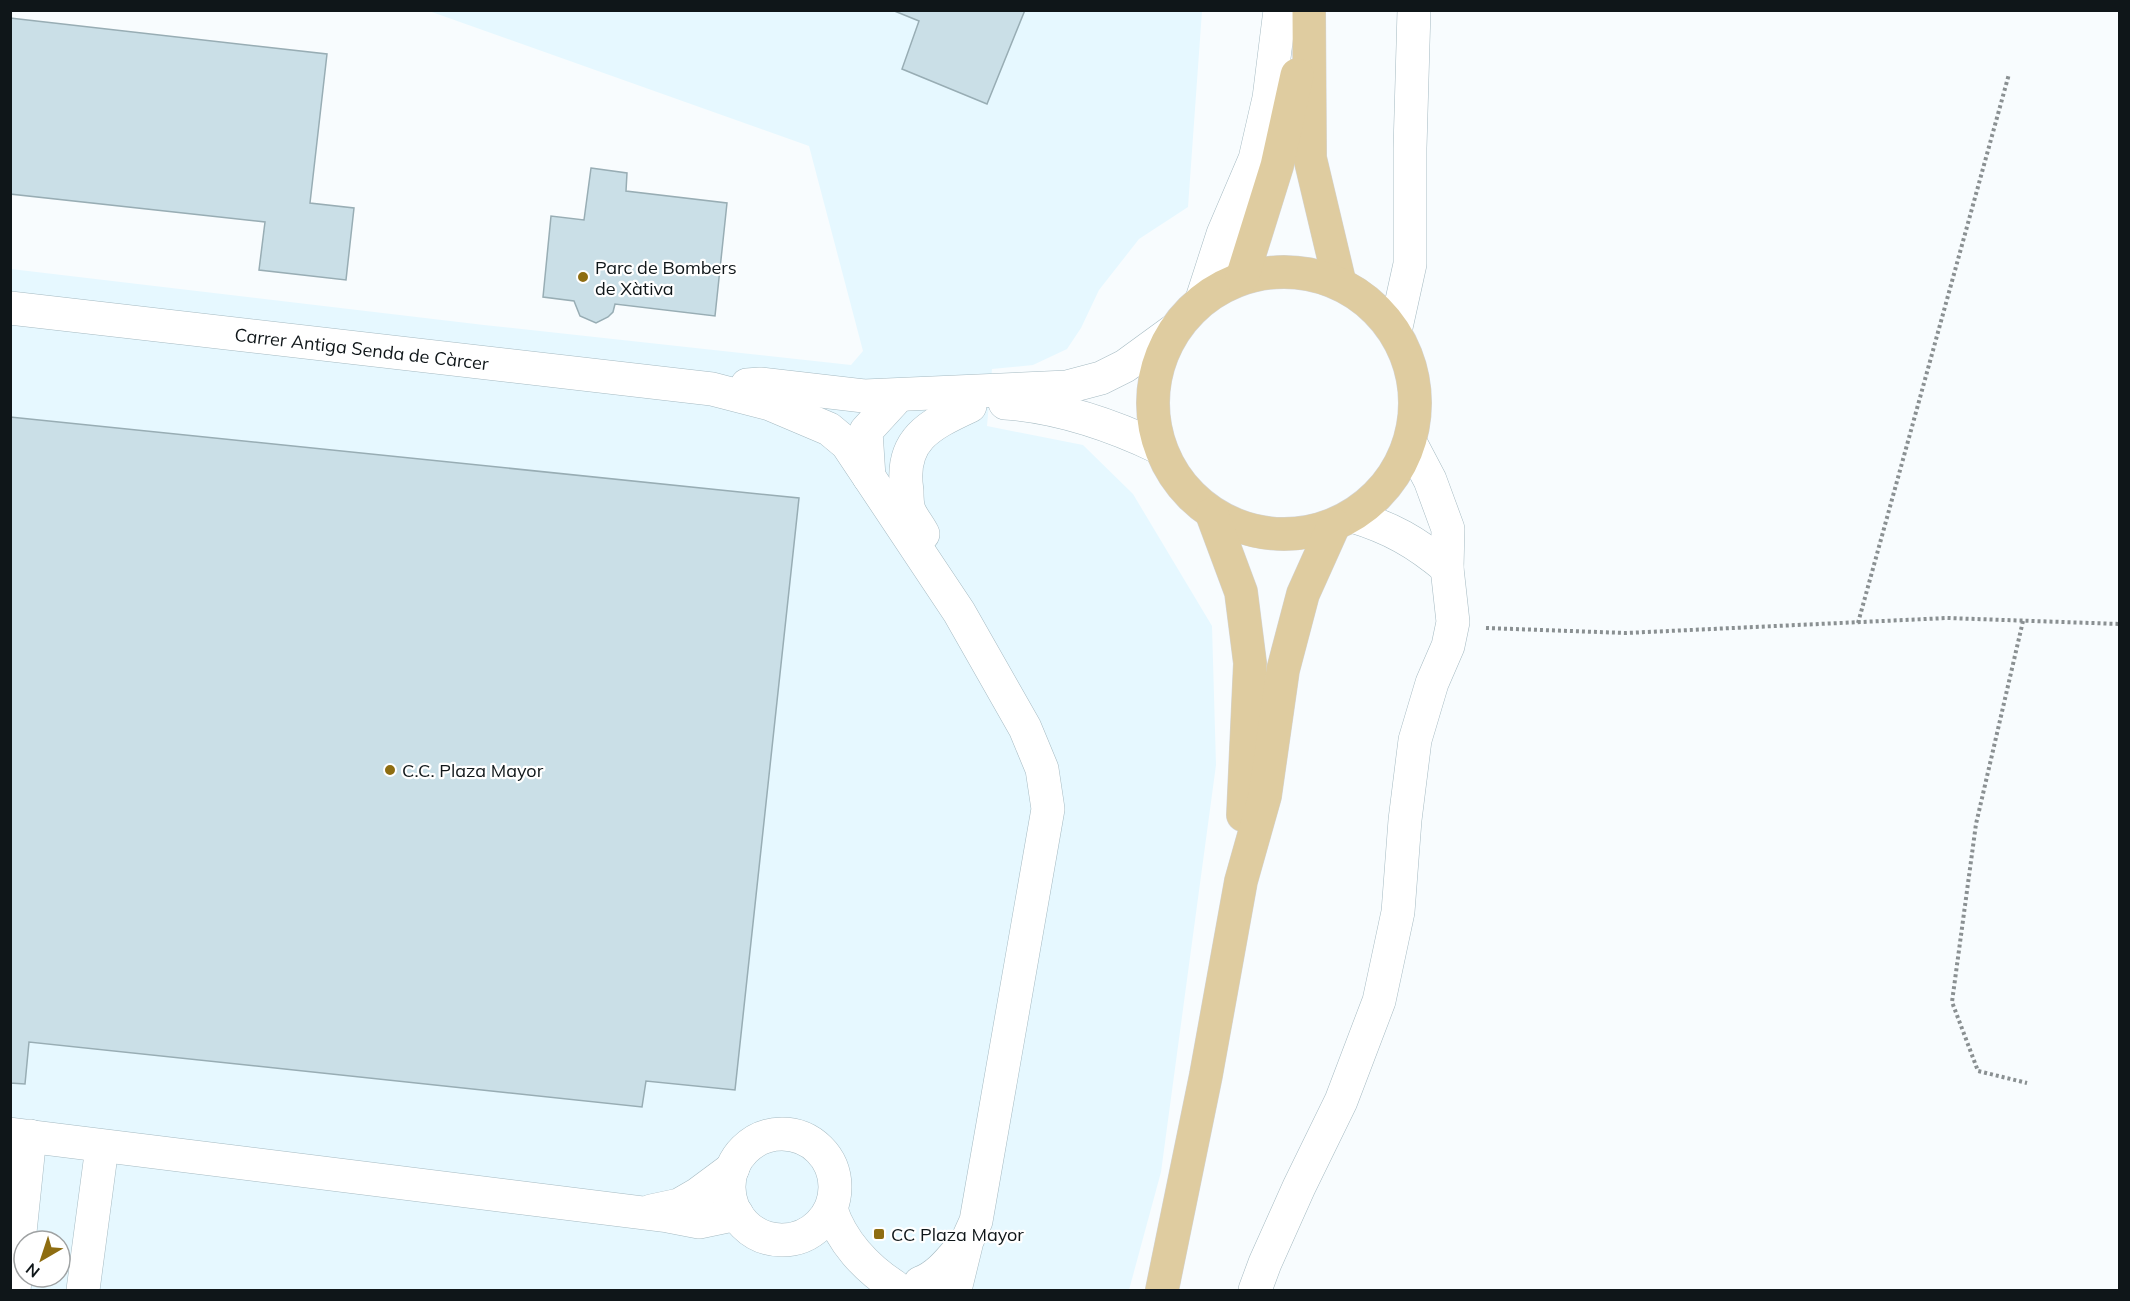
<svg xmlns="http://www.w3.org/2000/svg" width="2130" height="1301" viewBox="0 0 2130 1301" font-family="Mulish,sans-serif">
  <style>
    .built { fill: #e6f8ff; fill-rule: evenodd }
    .building { fill: #cadfe7; stroke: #98adb4; stroke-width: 1.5 }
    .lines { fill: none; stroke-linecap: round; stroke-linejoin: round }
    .minor-casing { stroke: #a5bac2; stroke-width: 34 }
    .major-casing { stroke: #d4d5d6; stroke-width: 34 }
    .path { stroke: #8a9092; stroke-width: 4; stroke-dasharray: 3 3; stroke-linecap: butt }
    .minor { stroke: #fff; stroke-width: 33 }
    .major { stroke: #dfcca0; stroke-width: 33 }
    .poi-dot { fill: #8e6d11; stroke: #fff; stroke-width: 2 }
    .labels { text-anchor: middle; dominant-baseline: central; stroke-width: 4.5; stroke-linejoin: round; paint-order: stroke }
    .poi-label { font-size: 18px; fill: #0f1619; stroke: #fff; text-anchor: start }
    .street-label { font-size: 18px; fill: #0f1619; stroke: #fff }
  </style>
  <rect width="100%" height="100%" fill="#f8fcfe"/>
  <path class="built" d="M429,11H1202L1188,207L1139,239L1099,290L1081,328L1067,349L1033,365L992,369L987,426L1083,445L1133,494L1212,626L1216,765L1161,1172L1129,1290H11V269L484,325L851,365L863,351L809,146ZM24,1241H60V1277H24Z"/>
  <g class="building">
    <polygon points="892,10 1025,10 987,104 902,69 919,21"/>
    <polygon points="10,18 327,54 310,203 354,208 346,280 259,270 265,222 10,194"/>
    <polygon points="591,168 627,173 626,191 727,203 715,316 615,304 613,312 608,317 596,323 580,316 574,301 543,297 551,216 584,220"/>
    <polygon points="10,417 799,498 735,1090 646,1081 642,1107 29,1042 25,1084 10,1083"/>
  </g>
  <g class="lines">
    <g class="minor-casing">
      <g id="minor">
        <polyline points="1202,299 1223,234 1255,159 1269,98 1280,10"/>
        <path id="s1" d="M10,308L712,389L770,404L829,429L847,444L959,612L1025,728L1042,769L1048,809L976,1221L967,1241L955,1290"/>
        <polyline points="1395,332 1410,264 1410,148 1414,10"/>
        <polyline points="747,385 760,384 864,396 1067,387 1101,378 1125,366 1173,331"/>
        <path d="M1005,403C1059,407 1112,425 1160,448"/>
        <polyline points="869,477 866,431 899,395"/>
        <path d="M1352,516C1391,528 1416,542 1447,568"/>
        <path d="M923,534C919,526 912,518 909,510C907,504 907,497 907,491C899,440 929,425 970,406"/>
        <polyline points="10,1134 668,1216 699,1222 737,1214"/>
        <circle cx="782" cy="1187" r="53"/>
        <path d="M831,1209C841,1241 866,1268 894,1286"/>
        <polyline points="651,1211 679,1205 698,1194 733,1168"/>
        <path d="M920,1283C939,1276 951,1259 964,1244"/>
        <polyline points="14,1290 30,1136"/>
        <polyline points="83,1290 102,1147"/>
        <polyline points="1255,1290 1265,1263 1299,1187 1341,1101 1379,1001 1398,912 1405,820 1415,740 1432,683 1448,646 1453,622 1447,568 1448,529 1430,480 1410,442"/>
      </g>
    </g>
    <g class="major-casing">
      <g id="major">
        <polyline points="1309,10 1310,158 1340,284"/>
        <circle cx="1284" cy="403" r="131"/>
        <polyline points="1242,278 1277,166 1297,75"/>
        <polyline points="1212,514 1241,592 1250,663 1243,815"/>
        <polyline points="1162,1290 1206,1075 1241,881 1265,796 1283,670 1303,594 1334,525"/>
      </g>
    </g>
    <g class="path">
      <polyline points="2023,621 1976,824 1952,1002 1978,1071 2027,1083"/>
      <polyline points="1858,623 2009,74"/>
      <polyline points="1486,628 1626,633 1947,618 2120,624"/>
    </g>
    <use href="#minor" class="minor"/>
    <use href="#major" class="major"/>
  </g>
  <g class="poi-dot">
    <circle cx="583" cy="277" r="6"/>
    <circle cx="390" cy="770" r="6"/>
    <rect x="873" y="1228" width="12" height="12" rx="3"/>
  </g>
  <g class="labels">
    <g class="poi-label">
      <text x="595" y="267">Parc de Bombers<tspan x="595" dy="21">de Xàtiva</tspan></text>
      <text x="402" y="770">C.C. Plaza Mayor</text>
      <text x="891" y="1234">CC Plaza Mayor</text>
    </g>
    <g class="street-label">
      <text stroke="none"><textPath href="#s1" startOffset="354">Carrer Antiga Senda de Càrcer</textPath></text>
    </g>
  </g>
  <rect width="2130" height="1301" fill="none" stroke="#0f1619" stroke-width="24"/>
  <g transform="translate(42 1259) rotate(219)"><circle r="28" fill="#ffffff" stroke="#9fa2a3" stroke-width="1.5"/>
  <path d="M0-4.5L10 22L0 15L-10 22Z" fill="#8e6d11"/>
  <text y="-9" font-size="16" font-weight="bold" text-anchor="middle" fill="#0f1619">N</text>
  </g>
</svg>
